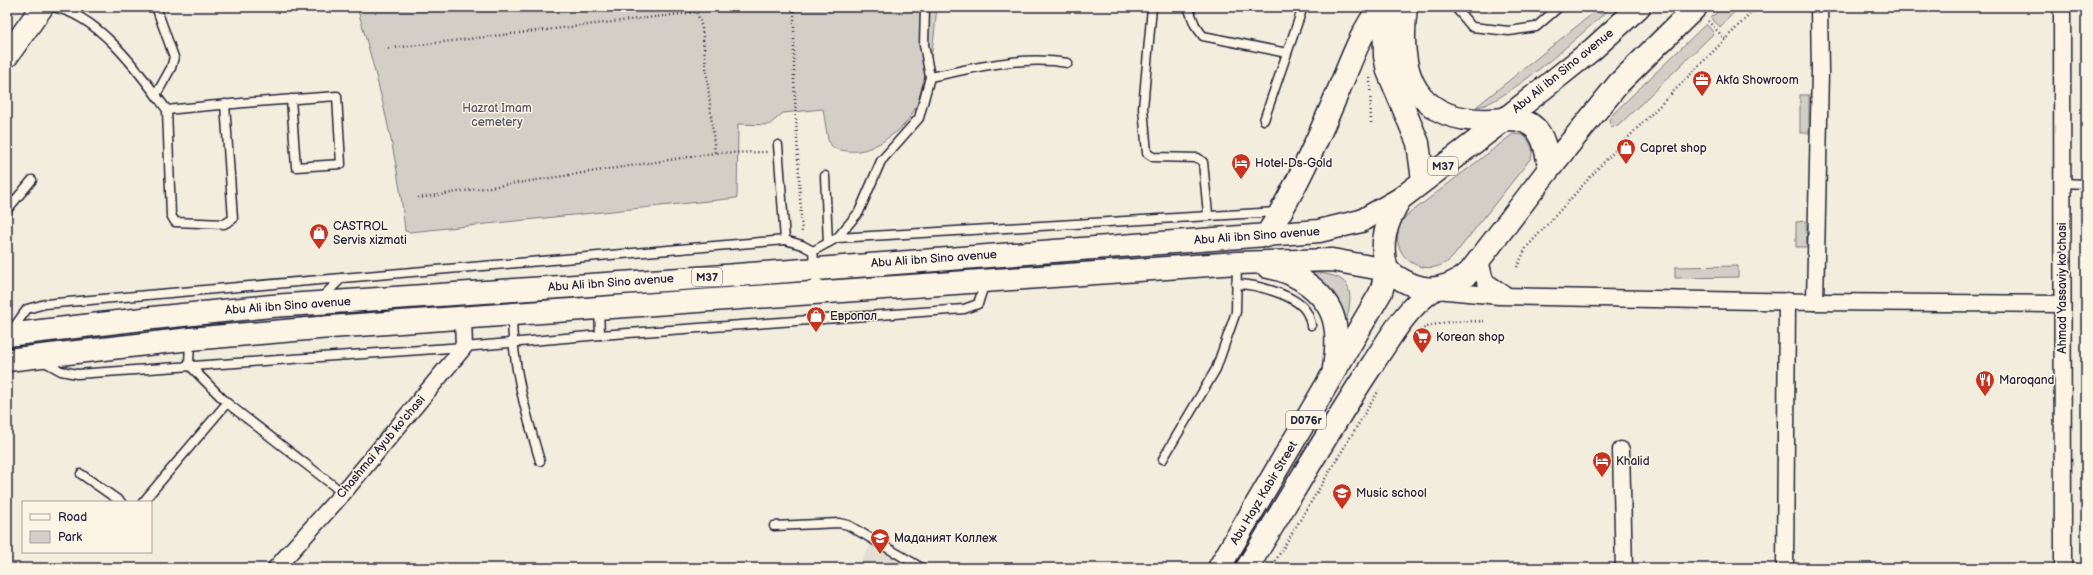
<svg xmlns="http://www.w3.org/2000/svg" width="2093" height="575" viewBox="0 0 2093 575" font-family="'Balsamiq Sans',sans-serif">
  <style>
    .built { fill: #e3ded2 }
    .green { fill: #d4cfc6; stroke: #7b7880 }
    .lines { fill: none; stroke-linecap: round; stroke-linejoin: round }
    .service-casing { stroke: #22223b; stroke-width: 11 }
    .minor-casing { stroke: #22223b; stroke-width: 19 }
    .secondary-casing { stroke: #22223b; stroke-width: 25 }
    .primary-casing { stroke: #22223b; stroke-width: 25 }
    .path { stroke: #22223b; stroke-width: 2.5; stroke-dasharray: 1 3; stroke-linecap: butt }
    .service { stroke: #fcf5e5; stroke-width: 8 }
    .minor { stroke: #fcf5e5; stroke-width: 16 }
    .secondary { stroke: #fcf5e5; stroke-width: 22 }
    .primary { stroke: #fcf5e5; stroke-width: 22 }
    .labels { text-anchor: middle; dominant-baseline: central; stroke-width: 3; stroke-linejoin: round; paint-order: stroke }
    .shield { fill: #fcf5e5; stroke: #63616e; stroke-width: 1 }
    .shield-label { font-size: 11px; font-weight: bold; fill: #22223b }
    .street-label { font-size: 12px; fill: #22223b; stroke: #fcf5e5 }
    .poi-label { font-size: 12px; fill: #22223b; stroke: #fcf5e5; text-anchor: start }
    .park-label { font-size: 12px; fill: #575665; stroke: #fcf5e5 }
  </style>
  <rect width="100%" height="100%" fill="#f3edde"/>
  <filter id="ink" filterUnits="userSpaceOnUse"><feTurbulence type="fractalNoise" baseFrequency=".025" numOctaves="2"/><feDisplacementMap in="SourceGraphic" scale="8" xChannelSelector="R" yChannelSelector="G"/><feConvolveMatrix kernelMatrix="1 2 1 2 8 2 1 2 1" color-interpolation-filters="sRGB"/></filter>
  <g filter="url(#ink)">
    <polygon class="built" points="872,543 919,568 857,568"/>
    <g class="green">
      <path d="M357,7H937C933,45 930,94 904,125C899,131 891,135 885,140C866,152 854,154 833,148L828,140L823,109L783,113L769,125L738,124L737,198L410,232L405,231C398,155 378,80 357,7Z"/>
      <path d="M1604,7H1611C1589,28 1502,106 1476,107L1597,10L1601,14L1606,9Z"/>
      <polygon points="1722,7 1739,7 1720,27 1711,18"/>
      <polygon points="1706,24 1714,33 1618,126 1611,127 1609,120 1613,114"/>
      <rect x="1800" y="95" width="9" height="38"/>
      <path d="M1513,134L1523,135C1530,142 1535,148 1531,158L1452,258C1423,285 1380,250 1405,217Z"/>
      <polygon points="1806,221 1807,247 1796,247 1796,222"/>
      <polygon points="1738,266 1738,277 1675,278 1675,267"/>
      <path d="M1305,272C1345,274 1357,281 1346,322L1332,296Z"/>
    </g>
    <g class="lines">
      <g class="service-casing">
        <g id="service">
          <path d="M52,7C99,14 141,75 167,110C224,104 280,100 337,96L341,164L296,167L291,99"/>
          <polyline points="1152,7 1143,108 1147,153 1153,157 1198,158 1203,162 1208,214"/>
          <polyline points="1188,7 1195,25 1203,36 1287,53"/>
          <polyline points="1455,7 1472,27 1509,31 1536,27 1559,7"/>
          <path d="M930,77C976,68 1021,55 1068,63"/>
          <polyline points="156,95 171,68 174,57 156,7"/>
          <polyline points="167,110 171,215 175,222 224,224 233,219 225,104"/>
          <polyline points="1264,120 1303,7"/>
          <polyline points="778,145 785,240 802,245 813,251 817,292"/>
          <polyline points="825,176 828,243"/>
          <polyline points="2062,183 2086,184"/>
          <polyline points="7,210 32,180"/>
          <polyline points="837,238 1278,212"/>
          <polyline points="813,251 837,238 859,212 881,161 919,118 930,77 924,45 925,7"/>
          <path d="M1236,284C1255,284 1298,295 1307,313C1309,316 1310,321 1311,325"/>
          <polyline points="320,299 342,278 785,240"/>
          <polyline points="599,309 600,335"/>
          <path d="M512,315C512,365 526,414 540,461"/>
          <polyline points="11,331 27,309 45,304 342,278"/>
          <polyline points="190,340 189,365 227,403 343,493"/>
          <polyline points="43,361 61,371 77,374 464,347 600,335 964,309 978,304 985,282"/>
          <polyline points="1163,459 1216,369 1236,312 1237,263"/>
          <polyline points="81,474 121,502"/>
          <polyline points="143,502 227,403"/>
          <polyline points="774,526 839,523 848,525 922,568"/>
        </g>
      </g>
      <g class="minor-casing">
        <g id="minor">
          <polyline points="2062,7 2063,568"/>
          <polyline points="1480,260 1485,281 1506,295"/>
          <polyline points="1437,290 1499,296 1815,302 2062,304"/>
          <polyline points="1815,302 1820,72 1819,7"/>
          <polyline points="1621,450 1624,568"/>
          <polyline points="276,568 343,493 464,347 463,318"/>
          <polyline points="1785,568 1787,301"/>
        </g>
      </g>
      <g class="secondary-casing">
        <g id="secondary">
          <polyline points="1384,7 1385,56 1388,71 1418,143 1423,180"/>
          <path d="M1406,7C1396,84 1422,128 1505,119"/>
          <polyline points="7,56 42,7"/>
          <path d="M1266,236C1295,191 1316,143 1337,94C1350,64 1360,33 1380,7"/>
        </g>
      </g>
      <g class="primary-casing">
        <g id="primary">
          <path d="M1505,119C1539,117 1546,140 1549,169L1469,273C1439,296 1416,292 1387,270C1379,243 1386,223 1400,199Z"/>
          <polyline points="1505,119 1593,49 1639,7"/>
          <polyline points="1549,169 1619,83 1696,7"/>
          <path d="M1268,267C1297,272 1330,294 1335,325C1338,339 1336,354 1334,368"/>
          <polyline points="7,335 143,319 272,306 711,277 1319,231 1361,221 1400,199"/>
          <polyline points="7,360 190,339 330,327 1237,263 1332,260 1387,270"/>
          <polyline points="1219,568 1381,292 1387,270"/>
          <path d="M1247,568C1289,500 1328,431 1372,365C1390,338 1406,308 1433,290"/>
        </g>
      </g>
      <g class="path">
        <polyline points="794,7 794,80 802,234"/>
        <polyline points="1708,21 1725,39"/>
        <polyline points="384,49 697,12 702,28 715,153 769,152"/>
        <polyline points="1370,78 1371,124"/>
        <polyline points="418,198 715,153"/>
        <polyline points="1517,267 1526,248 1602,164 1757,7"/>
        <path d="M1417,333C1434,319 1464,322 1485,321"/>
        <polyline points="1271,568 1379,390"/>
      </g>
      <use href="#service" class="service"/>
      <use href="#minor" class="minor"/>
      <use href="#secondary" class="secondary"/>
      <use href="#primary" class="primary"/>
    </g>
  </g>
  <defs>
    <g id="office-pin" transform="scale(1)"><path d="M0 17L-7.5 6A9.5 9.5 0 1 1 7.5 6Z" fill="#c8321e" stroke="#fcf5e5"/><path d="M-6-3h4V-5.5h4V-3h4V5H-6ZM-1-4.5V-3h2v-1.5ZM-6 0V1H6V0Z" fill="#fff"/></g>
    <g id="shop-pin" transform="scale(1)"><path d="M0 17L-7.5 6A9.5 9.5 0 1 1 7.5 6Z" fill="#c8321e" stroke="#fcf5e5"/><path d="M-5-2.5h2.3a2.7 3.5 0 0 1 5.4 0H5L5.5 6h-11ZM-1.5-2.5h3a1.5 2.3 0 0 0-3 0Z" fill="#fff"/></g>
    <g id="hotel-pin" transform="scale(1)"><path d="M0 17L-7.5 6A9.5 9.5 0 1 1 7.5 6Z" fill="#c8321e" stroke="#fcf5e5"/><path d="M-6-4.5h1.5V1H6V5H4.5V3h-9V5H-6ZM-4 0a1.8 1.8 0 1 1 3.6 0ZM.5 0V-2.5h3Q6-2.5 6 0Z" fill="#fff"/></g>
    <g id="supermarket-pin" transform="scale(1)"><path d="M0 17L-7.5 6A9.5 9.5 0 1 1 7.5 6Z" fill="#c8321e" stroke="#fcf5e5"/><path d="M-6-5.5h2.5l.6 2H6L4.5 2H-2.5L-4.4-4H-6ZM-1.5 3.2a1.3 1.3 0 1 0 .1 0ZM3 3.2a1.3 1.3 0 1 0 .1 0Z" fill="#fff"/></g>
    <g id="restaurant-pin" transform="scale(1)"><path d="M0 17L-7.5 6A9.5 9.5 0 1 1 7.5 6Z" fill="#c8321e" stroke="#fcf5e5"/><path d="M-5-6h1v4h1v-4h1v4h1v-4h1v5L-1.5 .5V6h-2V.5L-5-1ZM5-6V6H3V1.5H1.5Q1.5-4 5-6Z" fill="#fff"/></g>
    <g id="school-pin" transform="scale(1)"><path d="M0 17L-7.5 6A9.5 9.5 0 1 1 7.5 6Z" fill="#c8321e" stroke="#fcf5e5"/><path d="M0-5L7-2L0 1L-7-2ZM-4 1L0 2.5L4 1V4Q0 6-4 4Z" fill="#fff"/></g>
    <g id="university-pin" transform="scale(1)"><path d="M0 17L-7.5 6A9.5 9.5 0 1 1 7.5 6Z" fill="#c8321e" stroke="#fcf5e5"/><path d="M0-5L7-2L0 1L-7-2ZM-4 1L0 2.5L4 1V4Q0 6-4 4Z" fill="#fff"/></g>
  </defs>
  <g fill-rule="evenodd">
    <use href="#office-pin" x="1702" y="80"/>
    <use href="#shop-pin" x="1626" y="148"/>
    <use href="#hotel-pin" x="1241" y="163"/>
    <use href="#shop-pin" x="319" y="233"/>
    <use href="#shop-pin" x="816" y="316"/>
    <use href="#supermarket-pin" x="1422" y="337"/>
    <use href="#restaurant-pin" x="1985" y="380"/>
    <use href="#hotel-pin" x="1602" y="461"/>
    <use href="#school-pin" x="1342" y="493"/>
    <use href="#university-pin" x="880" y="538"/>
  </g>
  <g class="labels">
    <g class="shield">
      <rect x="1428" y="157" width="30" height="18" rx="3"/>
      <rect x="692" y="268" width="30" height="18" rx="3"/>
      <rect x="1286" y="411" width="40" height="18" rx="3"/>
    </g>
    <g class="shield-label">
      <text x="1443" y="166">M37</text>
      <text x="707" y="277">M37</text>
      <text x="1306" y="420">D076r</text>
    </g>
    <g class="street-label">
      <text transform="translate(1563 71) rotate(-39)">Abu Ali ibn Sino avenue</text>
      <text transform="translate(1257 236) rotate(-4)">Abu Ali ibn Sino avenue</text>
      <text transform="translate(934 259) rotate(-4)">Abu Ali ibn Sino avenue</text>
      <text transform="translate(611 283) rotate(-4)">Abu Ali ibn Sino avenue</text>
      <text transform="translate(2062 288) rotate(-90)">Ahmad Yassaviy ko'chasi</text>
      <text transform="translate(288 306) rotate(-4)">Abu Ali ibn Sino avenue</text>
      <text transform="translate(381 447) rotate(-50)">Chashmai Ayub ko'chasi</text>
      <text transform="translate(1264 493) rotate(-59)">Abu Hayz Kabir Street</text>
    </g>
    <g class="poi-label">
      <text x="1716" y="80">Akfa Showroom</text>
      <text x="1640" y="148">Capret shop</text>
      <text x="1255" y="163">Hotel-Ds-Gold</text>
      <text x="333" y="226">CASTROL<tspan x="333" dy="14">Servis xizmati</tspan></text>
      <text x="830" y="316">Европол</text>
      <text x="1436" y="337">Korean shop</text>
      <text x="1999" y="380">Maroqand</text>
      <text x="1616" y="461">Khalid</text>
      <text x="1356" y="493">Music school</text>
      <text x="894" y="538">Маданият Коллеж</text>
    </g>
    <g class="park-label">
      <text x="497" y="108">Hazrat Imam<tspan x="497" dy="14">cemetery</tspan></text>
    </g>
  </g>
  <rect width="2093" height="575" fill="none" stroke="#fcf5e5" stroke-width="24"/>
  <rect x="12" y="12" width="2069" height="551" fill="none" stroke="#22223b" stroke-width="1.5" filter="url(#ink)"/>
  <rect x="22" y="501" width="130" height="52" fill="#fcf5e5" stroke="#a5a1a1"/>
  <rect x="30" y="514" width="20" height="6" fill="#fcf5e5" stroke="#a5a1a1"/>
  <text x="58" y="521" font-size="12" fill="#22223b">Road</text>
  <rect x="30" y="531" width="20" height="12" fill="#d4cfc6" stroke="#a5a1a1"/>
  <text x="58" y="541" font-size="12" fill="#22223b">Park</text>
</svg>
